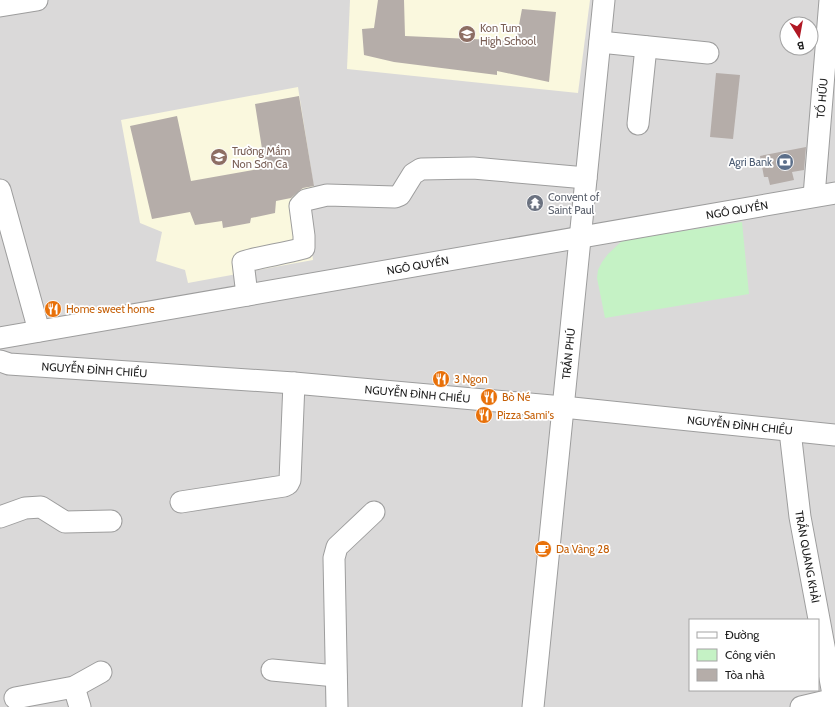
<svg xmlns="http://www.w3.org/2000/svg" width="835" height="707" viewBox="0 0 835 707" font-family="Cabin,sans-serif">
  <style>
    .residential { fill: #dad9d9; fill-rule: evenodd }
    .education { fill: #faf8de }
    .park { fill: #c5f2c5 }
    .building { fill: #b5ada9 }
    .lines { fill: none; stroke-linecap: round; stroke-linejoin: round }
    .minor-casing { stroke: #9d9d9d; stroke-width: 23 }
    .minor { stroke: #fff; stroke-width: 21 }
    .labels { text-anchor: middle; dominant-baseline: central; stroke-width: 3.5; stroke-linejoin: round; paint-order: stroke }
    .education-label { font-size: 11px; fill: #785e54; stroke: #fff; text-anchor: start }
    .street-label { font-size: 11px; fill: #1c1c1c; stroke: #fff }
    .service-label { font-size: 11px; fill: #4e5e75; stroke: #fff; text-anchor: end }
    .worship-label { font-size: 11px; fill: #5b616d; stroke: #fff; text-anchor: start }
    .food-label { font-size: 11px; fill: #c56008; stroke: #fff; text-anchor: start }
  </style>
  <rect width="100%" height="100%" fill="#ece9e3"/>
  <path class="residential" d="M0,0H835V707H0ZM787,24H811V48H787ZM690,620H818V690H690Z"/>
  <g class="education">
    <polygon points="350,0 590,0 578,93 347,69"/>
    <polygon points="298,87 316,201 306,206 313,260 188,283 185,270 156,261 162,232 140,223 121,120"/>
  </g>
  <polygon class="park" points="742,222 749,294 605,318 597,278 598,270 602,262 608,254 623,240"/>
  <g class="building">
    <polygon points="378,0 404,0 405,36 516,41 522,9 556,12 549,82 497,71 497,75 394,62 364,55 362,29 374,28"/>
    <polygon points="716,73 740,75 733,139 710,137"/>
    <polygon points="299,96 314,186 303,188 298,192 291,198 276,201 275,213 251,218 250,223 223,228 222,221 195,225 190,212 152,219 130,126 177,116 191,181 265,168 255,104"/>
    <polygon points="806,147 804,170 792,172 794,180 770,185 768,177 764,177 760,156"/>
  </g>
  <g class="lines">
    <g class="minor-casing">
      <g id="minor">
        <polyline points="0,6 37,0"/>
        <polyline points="600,42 708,53"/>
        <polyline points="638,124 646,47"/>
        <polyline points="0,190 39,331"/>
        <path id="s1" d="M814,196L830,0"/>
        <path d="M247,295L243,262C263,256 283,254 304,248V236L300,206L306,200L327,195L395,197L400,195L413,174L421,169L473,168L586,178"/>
        <path id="s2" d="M0,338L835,193"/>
        <path id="s3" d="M0,361L9,364L294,383L563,407L835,435"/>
        <path id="s4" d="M790,431L800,517L835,705"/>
        <polyline points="181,502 284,486 288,484 290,480 294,383"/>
        <polyline points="0,517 25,508 41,507 65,522 111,521"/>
        <polyline points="272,670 336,676"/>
        <polyline points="74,687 80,707"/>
        <polyline points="15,698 74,687 101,672"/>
        <polyline points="337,707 334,558 337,547 374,512"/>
        <path id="s5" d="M533,707L604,0"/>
        <polyline points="801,707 835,699"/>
      </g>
    </g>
    <use href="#minor" class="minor"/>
  </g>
  <defs>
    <g id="school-disc" transform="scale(0.9)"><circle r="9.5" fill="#8d6e63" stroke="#fff"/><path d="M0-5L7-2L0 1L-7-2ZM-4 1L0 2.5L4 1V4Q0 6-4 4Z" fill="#fff"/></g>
    <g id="bank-disc" transform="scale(0.9)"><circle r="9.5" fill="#5c6f8a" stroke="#fff"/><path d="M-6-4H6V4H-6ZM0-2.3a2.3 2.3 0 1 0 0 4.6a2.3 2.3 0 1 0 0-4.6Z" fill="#fff"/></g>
    <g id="temple-disc" transform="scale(0.9)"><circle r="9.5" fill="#6b7280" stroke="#fff"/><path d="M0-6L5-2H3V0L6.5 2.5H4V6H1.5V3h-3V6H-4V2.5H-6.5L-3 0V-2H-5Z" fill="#fff"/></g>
    <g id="restaurant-disc" transform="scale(0.9)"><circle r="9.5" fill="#e8710a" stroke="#fff"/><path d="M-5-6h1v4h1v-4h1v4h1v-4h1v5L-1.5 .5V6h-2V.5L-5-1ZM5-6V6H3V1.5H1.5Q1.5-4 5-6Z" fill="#fff"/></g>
    <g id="cafe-disc" transform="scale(0.9)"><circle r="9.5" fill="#e8710a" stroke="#fff"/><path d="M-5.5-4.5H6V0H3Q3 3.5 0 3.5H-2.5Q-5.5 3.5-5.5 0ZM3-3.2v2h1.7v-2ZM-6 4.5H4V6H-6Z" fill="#fff"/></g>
  </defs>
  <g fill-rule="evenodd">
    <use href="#school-disc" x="467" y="34"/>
    <use href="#school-disc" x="219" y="157"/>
    <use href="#bank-disc" x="785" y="162"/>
    <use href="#temple-disc" x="535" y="203"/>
    <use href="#restaurant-disc" x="53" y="309"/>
    <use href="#restaurant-disc" x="441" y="379"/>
    <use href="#restaurant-disc" x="489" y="397"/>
    <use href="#restaurant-disc" x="484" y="415"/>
    <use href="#cafe-disc" x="543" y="549"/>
  </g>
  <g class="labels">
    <g class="education-label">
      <text x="480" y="28">Kon Tum<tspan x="480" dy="13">High School</tspan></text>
      <text x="232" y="151">Trường Mầm<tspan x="232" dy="13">Non Sơn Ca</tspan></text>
    </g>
    <g class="street-label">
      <text stroke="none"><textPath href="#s1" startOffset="98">TỐ HỮU</textPath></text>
      <text stroke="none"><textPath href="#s2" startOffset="748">NGÔ QUYỀN</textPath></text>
      <text stroke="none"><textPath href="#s2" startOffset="424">NGÔ QUYỀN</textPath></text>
      <text stroke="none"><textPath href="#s5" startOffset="355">TRẦN PHÚ</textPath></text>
      <text stroke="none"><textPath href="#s3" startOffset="95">NGUYỄN ĐÌNH CHIỂU</textPath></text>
      <text stroke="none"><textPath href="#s3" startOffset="419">NGUYỄN ĐÌNH CHIỂU</textPath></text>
      <text stroke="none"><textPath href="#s3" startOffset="743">NGUYỄN ĐÌNH CHIỂU</textPath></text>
      <text stroke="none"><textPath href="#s4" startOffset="127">TRẦN QUANG KHẢI</textPath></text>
    </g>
    <g class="service-label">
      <text x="772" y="162">Agri Bank</text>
    </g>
    <g class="worship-label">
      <text x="548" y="197">Convent of<tspan x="548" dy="13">Saint Paul</tspan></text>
    </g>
    <g class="food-label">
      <text x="66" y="309">Home sweet home</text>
      <text x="454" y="379">3 Ngon</text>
      <text x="502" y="397">Bò Né</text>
      <text x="497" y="415">Pizza Sami's</text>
      <text x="556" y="549">Da Vàng 28</text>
    </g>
  </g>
  <rect x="689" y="619" width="130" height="72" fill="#ffffff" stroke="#a4a4a4"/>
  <rect x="697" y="632" width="20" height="6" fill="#ffffff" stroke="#a4a4a4"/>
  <text x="725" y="639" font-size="12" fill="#1c1c1c">Đường</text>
  <rect x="697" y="649" width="20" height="12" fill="#c5f2c5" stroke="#a4a4a4"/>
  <text x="725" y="659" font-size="12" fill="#1c1c1c">Công viên</text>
  <rect x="697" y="669" width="20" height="12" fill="#b5ada9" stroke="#a4a4a4"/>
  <text x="725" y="679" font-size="12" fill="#1c1c1c">Tòa nhà</text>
  <g transform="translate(799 36) rotate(169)"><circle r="19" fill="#ffffff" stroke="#a4a4a4"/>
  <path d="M0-3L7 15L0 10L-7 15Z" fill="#b01824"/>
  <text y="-6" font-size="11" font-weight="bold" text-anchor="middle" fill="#1c1c1c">B</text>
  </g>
</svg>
